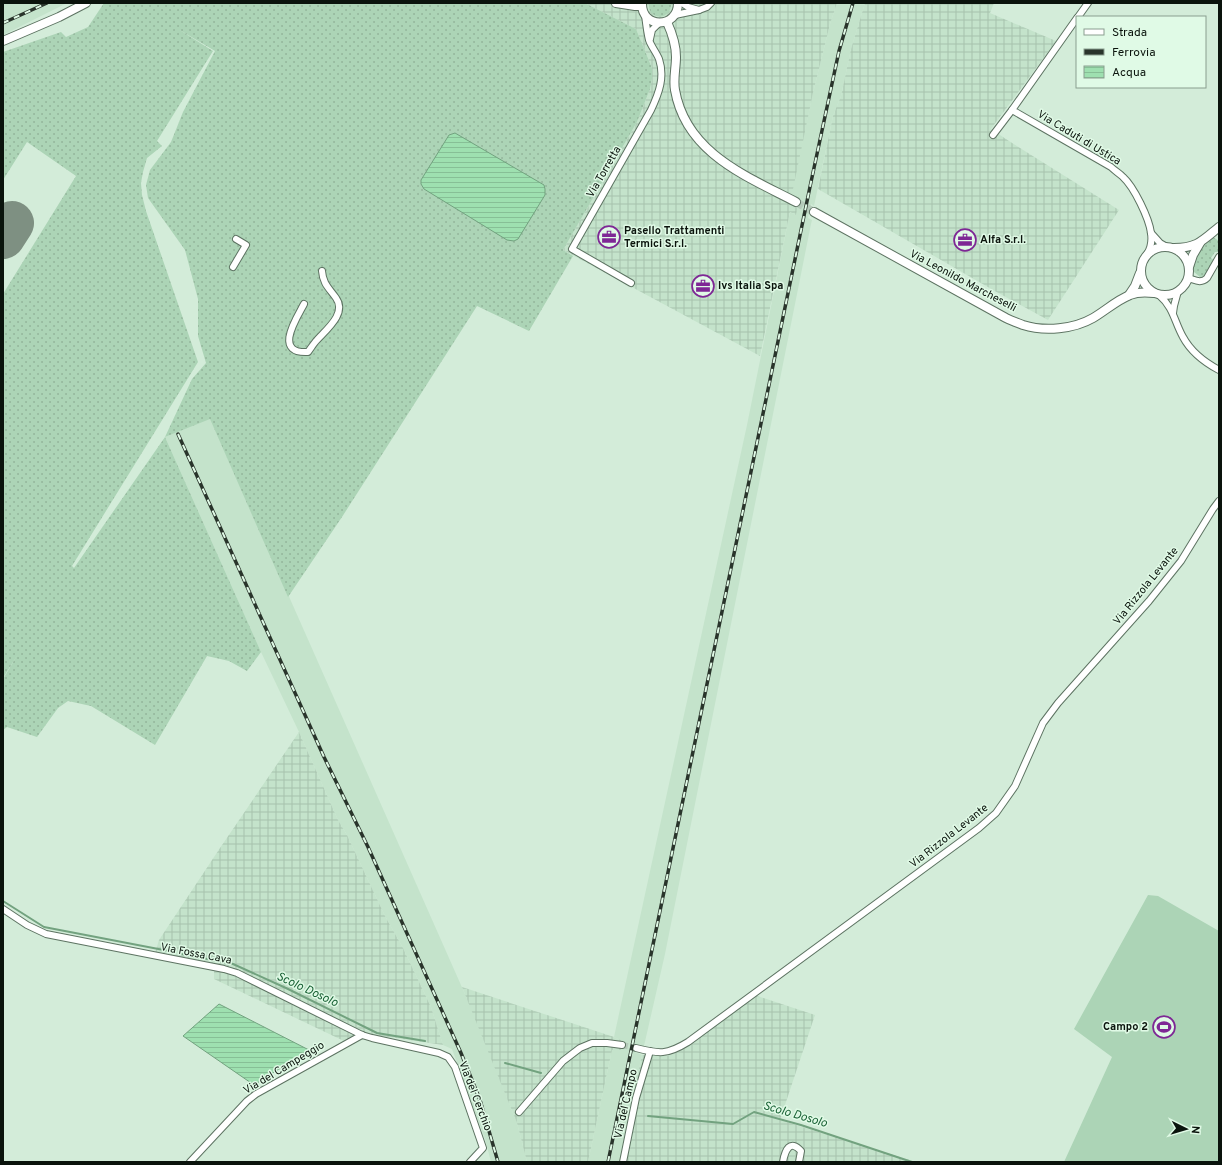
<svg xmlns="http://www.w3.org/2000/svg" width="1222" height="1165" viewBox="0 0 1222 1165" font-family="Overpass,sans-serif">
  <style>
    .built { fill: #c4e3cb }
    .industrial { fill: url(#industrial-grid) }
    .grass { fill: url(#grass-dots); fill-rule: evenodd }
    .pitch { fill: #acd4b6 }
    .water { fill: url(#water-rules); stroke: #72a27f }
    .lines { fill: none; stroke-linecap: round; stroke-linejoin: round }
    .stream { stroke: #72a27f; stroke-width: 2 }
    .runway { stroke: #7e9082; stroke-width: 44 }
    .minor-tunnel { stroke: #b5cbba; stroke-width: 6; stroke-dasharray: 6 3; stroke-linecap: butt }
    .tertiary-tunnel { stroke: #b5cbba; stroke-width: 8; stroke-dasharray: 8 4; stroke-linecap: butt }
    .minor-casing { stroke: #5d7362; stroke-width: 8 }
    .tertiary-casing { stroke: #5d7362; stroke-width: 10 }
    .minor { stroke: #fff; stroke-width: 6 }
    .tertiary { stroke: #fff; stroke-width: 8 }
    .rail-casing { stroke: #29342b; stroke-width: 3.5 }
    .rail { stroke: #e0fae6; stroke-width: 2; stroke-dasharray: 6; stroke-linecap: butt }
    .labels { text-anchor: middle; dominant-baseline: central; stroke-width: 3; stroke-linejoin: round; paint-order: stroke }
    .street-label { font-size: 11px; fill: #0a130c; stroke: #e0fae6 }
    .poi-label { font-size: 11px; font-weight: bold; fill: #0a130c; stroke: #e0fae6; text-anchor: start }
    .water-label { font-size: 12px; font-style: italic; fill: #186034; stroke: #e0fae6 }
  </style>
  <defs>
    <pattern id="industrial-grid" width="8" height="8" patternUnits="userSpaceOnUse"><rect width="8" height="8" fill="#c4e3cb"/><path d="M0 4h8M4 0v8" fill="none" stroke="#a7c2ad"/></pattern>
    <pattern id="grass-dots" width="8" height="8" patternUnits="userSpaceOnUse"><rect width="8" height="8" fill="#acd4b6"/><path d="M2 2h.1M6 6h.1" fill="none" stroke="#93b59b" stroke-width="1.8" stroke-linecap="round"/></pattern>
    <pattern id="water-rules" width="6" height="5" patternUnits="userSpaceOnUse"><rect width="6" height="5" fill="#9ee0b0"/><path d="M0 2.5h6" fill="none" stroke="#87bf96"/></pattern>
  </defs>
  <rect width="100%" height="100%" fill="#d3ecd9"/>
  <g class="built">
    <polygon points="3,3 22,4 67,3 3,35"/>
    <polygon points="837,3 865,3 851,49 841,96 833,116 814,206 811,204 808,218 812,220 811,224 665,954 644,1046 637,1044 635,1052 642,1055 619,1162 588,1162 612,1050 624,1042 614,1037 747,425 790,212 796,215 791,194 813,93 830,24"/>
    <polygon points="210,418 476,1019 517,1123 527,1162 491,1162 485,1139 452,1049 443,1045 431,1007 403,948 385,916 347,835 338,820 299,732 261,652 165,437"/>
  </g>
  <g class="industrial">
    <polygon points="585,3 837,3 830,24 813,93 792,194 799,198 796,215 790,212 760,356 563,250 637,122 650,89 652,79 652,68 636,29"/>
    <polygon points="865,3 994,3 990,13 1056,41 991,129 1009,141 1119,210 1048,320 993,290 818,189 833,116 841,96 851,49"/>
    <polygon points="299,732 338,820 347,835 385,916 403,948 431,1007 443,1045 375,1035 372,1040 362,1038 346,1042 214,979 214,964 155,953 159,940 220,848"/>
    <polygon points="462,987 614,1037 625,1042 623,1050 612,1050 588,1162 527,1162 517,1123"/>
    <polygon points="754,995 815,1015 780,1120 916,1162 619,1162 642,1055 668,1056 682,1049"/>
  </g>
  <g class="grass">
    <path d="M104,3H585L636,29L652,68V79L650,89L637,122L563,250L573,256L529,331L477,306L342,517L288,597L210,419L165,437L261,652L247,671L229,661L207,656L155,745L91,706L68,701L58,708L37,737L7,727L3,730V679L18,654L3,678V294L76,176L27,142L3,180V52L61,32L66,37L88,27ZM178,29L215,51L183,112L171,142L150,170L146,185L148,198L185,250L198,299V336L206,363L192,379L165,437L74,568L72,566L198,362L146,211L142,195L141,183L143,172L147,158L162,146L157,141L213,51Z"/>
    <path d="M649,3H671C672,21 647,21 649,3Z"/>
    <path d="M1213,237L1219,241V250L1218,252H1215L1211,258L1214,260L1204,276L1200,277L1194,272C1192,253 1200,250 1213,237Z"/>
  </g>
  <polygon class="pitch" points="1148,895 1158,896 1219,931 1219,1162 1064,1162 1112,1057 1074,1029"/>
  <g class="water">
    <polygon points="455,133 544,185 545,189 545,195 518,239 514,241 507,240 424,189 421,184 421,180 449,135"/>
    <polygon points="219,1004 309,1050 254,1085 183,1036"/>
  </g>
  <g class="lines">
    <g class="stream">
      <polyline points="3,901 44,927 174,952"/>
      <polyline points="182,954 233,964 286,988 377,1033 425,1041"/>
      <polyline points="505,1063 541,1073"/>
      <polyline points="648,1116 733,1124 754,1112 801,1125 912,1162"/>
    </g>
    <polyline class="runway" points="3,237 12,223"/>
    <polyline class="minor-tunnel" points="622,1045 636,1048"/>
    <polyline class="tertiary-tunnel" points="796,202 814,212"/>
    <g class="minor-casing">
      <g id="minor">
        <polyline points="699,10 707,7 711,3"/>
        <polyline points="675,15 699,10 688,7 682,3"/>
        <polyline points="1078,17 1088,3"/>
        <path d="M1077,18L1012,110L1111,167C1115,171 1119,173 1123,177C1134,187 1149,218 1151,233C1152,240 1151,248 1147,254"/>
        <polyline points="650,39 652,30 659,23"/>
        <polyline points="993,135 1012,110"/>
        <polyline points="1151,233 1160,243 1167,247"/>
        <polyline points="233,267 246,245 236,239"/>
        <path d="M1188,278C1195,280 1201,284 1207,278L1219,257"/>
        <path d="M631,283L572,249L651,110C659,93 665,77 659,59C656,52 651,46 649,40C647,32 646,23 645,15"/>
        <path d="M1159,295C1174,308 1174,321 1183,337C1191,352 1204,362 1219,370"/>
        <path d="M304,304C296,319 273,354 308,352C311,348 314,343 317,340C327,329 347,313 336,298C329,288 323,284 322,271"/>
        <polyline points="1173,313 1174,306 1178,291"/>
        <polyline points="3,909 27,925 46,934 224,969 237,973 362,1035 372,1038 439,1053 448,1057 455,1067 483,1148 470,1162"/>
        <path d="M636,1048C659,1054 667,1055 688,1042L979,828L996,813L1015,786L1043,723L1058,703L1149,601L1181,561L1213,509L1219,501"/>
        <polyline points="519,1112 563,1061 580,1048 592,1043 607,1043 622,1045"/>
        <polyline points="190,1162 247,1101 256,1094 362,1035"/>
        <polyline points="623,1162 636,1098 650,1051"/>
        <path d="M783,1162C785,1150 790,1139 801,1151L799,1162"/>
      </g>
    </g>
    <g class="tertiary-casing">
      <g id="tertiary">
        <polyline points="616,3 635,6 642,6"/>
        <path d="M642,3C641,29 678,29 678,3"/>
        <path d="M667,22C672,33 676,44 676,57C676,68 673,79 675,90C686,153 746,176 796,202"/>
        <polyline points="3,41 59,17 86,3"/>
        <path d="M814,212L1006,318C1012,321 1018,323 1023,325C1045,332 1074,329 1093,318C1105,311 1117,300 1130,295C1137,292 1146,292 1154,293"/>
        <circle cx="1165" cy="271" r="24"/>
        <path d="M1174,248C1197,248 1202,241 1219,227"/>
        <polyline points="1189,267 1193,255 1200,243"/>
        <polyline points="1129,295 1135,286 1140,273"/>
      </g>
    </g>
    <use href="#minor" class="minor"/>
    <use href="#tertiary" class="tertiary"/>
    <g class="rail-casing">
      <g id="rail">
        <polyline points="3,23 47,3"/>
        <polyline points="178,434 324,757 368,847 461,1053 480,1100 498,1162"/>
        <polyline points="608,1162 811,182 839,51 853,3"/>
      </g>
    </g>
    <use href="#rail" class="rail"/>
  </g>
  <defs>
    <g id="office-ring" transform="scale(1.15)"><circle r="9.5" fill="#e0fae6" stroke="#7e2795" stroke-width="1.5"/><path d="M-6-3h4V-5.5h4V-3h4V5H-6ZM-1-4.5V-3h2v-1.5ZM-6 0V1H6V0Z" fill="#7e2795"/></g>
    <g id="stadium-ring" transform="scale(1.15)"><circle r="9.5" fill="#e0fae6" stroke="#7e2795" stroke-width="1.5"/><path d="M0-5a6.5 5 0 1 0 0 10a6.5 5 0 1 0 0-10ZM-3.5-1.8h7v3.6h-7Z" fill="#7e2795"/></g>
  </defs>
  <g fill-rule="evenodd">
    <use href="#office-ring" x="609" y="237"/>
    <use href="#office-ring" x="965" y="240"/>
    <use href="#office-ring" x="703" y="286"/>
    <use href="#stadium-ring" x="1164" y="1027"/>
  </g>
  <g class="labels">
    <g class="street-label">
      <text transform="translate(1079 138) rotate(31)">Via Caduti di Ustica</text>
      <text transform="translate(604 172) rotate(-60)">Via Torretta</text>
      <text transform="translate(963 281) rotate(28)">Via Leonildo Marcheselli</text>
      <text transform="translate(1146 586) rotate(-51)">Via Rizzola Levante</text>
      <text transform="translate(949 836) rotate(-38)">Via Rizzola Levante</text>
      <text transform="translate(196 954) rotate(11)">Via Fossa Cava</text>
      <text transform="translate(284 1068) rotate(-31)">Via del Campeggio</text>
      <text transform="translate(475 1096) rotate(69)">Via del Cerchio</text>
      <text transform="translate(626 1104) rotate(-77)">Via del Campo</text>
    </g>
    <g class="poi-label">
      <text x="624" y="231">Pasello Trattamenti<tspan x="624" dy="13">Termici S.r.l.</tspan></text>
      <text x="980" y="240">Alfa S.r.l.</text>
      <text x="718" y="286">Ivs Italia Spa</text>
      <text x="1148" y="1027" text-anchor="end">Campo 2</text>
    </g>
    <g class="water-label">
      <text transform="translate(307 990) rotate(25)">Scolo Dosolo</text>
      <text transform="translate(795 1115) rotate(16)">Scolo Dosolo</text>
    </g>
  </g>
  <rect width="1222" height="1165" fill="none" stroke="#0a130c" stroke-width="8"/>
  <rect x="1076" y="16" width="130" height="72" fill="#e0fae6" stroke="#8a9e8f"/>
  <rect x="1084" y="29" width="20" height="6" fill="#ffffff" stroke="#8a9e8f"/>
  <text x="1112" y="36" font-size="12" fill="#0a130c">Strada</text>
  <rect x="1084" y="49" width="20" height="6" fill="#29342b" stroke="#8a9e8f"/>
  <text x="1112" y="56" font-size="12" fill="#0a130c">Ferrovia</text>
  <rect x="1084" y="66" width="20" height="12" fill="url(#water-rules)" stroke="#8a9e8f"/>
  <text x="1112" y="76" font-size="12" fill="#0a130c">Acqua</text>
  <g transform="translate(1186 1129) rotate(95)" stroke="#e0fae6" stroke-width="3" paint-order="stroke">
  <path d="M0-3L7 15L0 10L-7 15Z" fill="#0a130c"/>
  <text y="-6" font-size="11" font-weight="bold" text-anchor="middle" fill="#0a130c">N</text>
  </g>
</svg>
